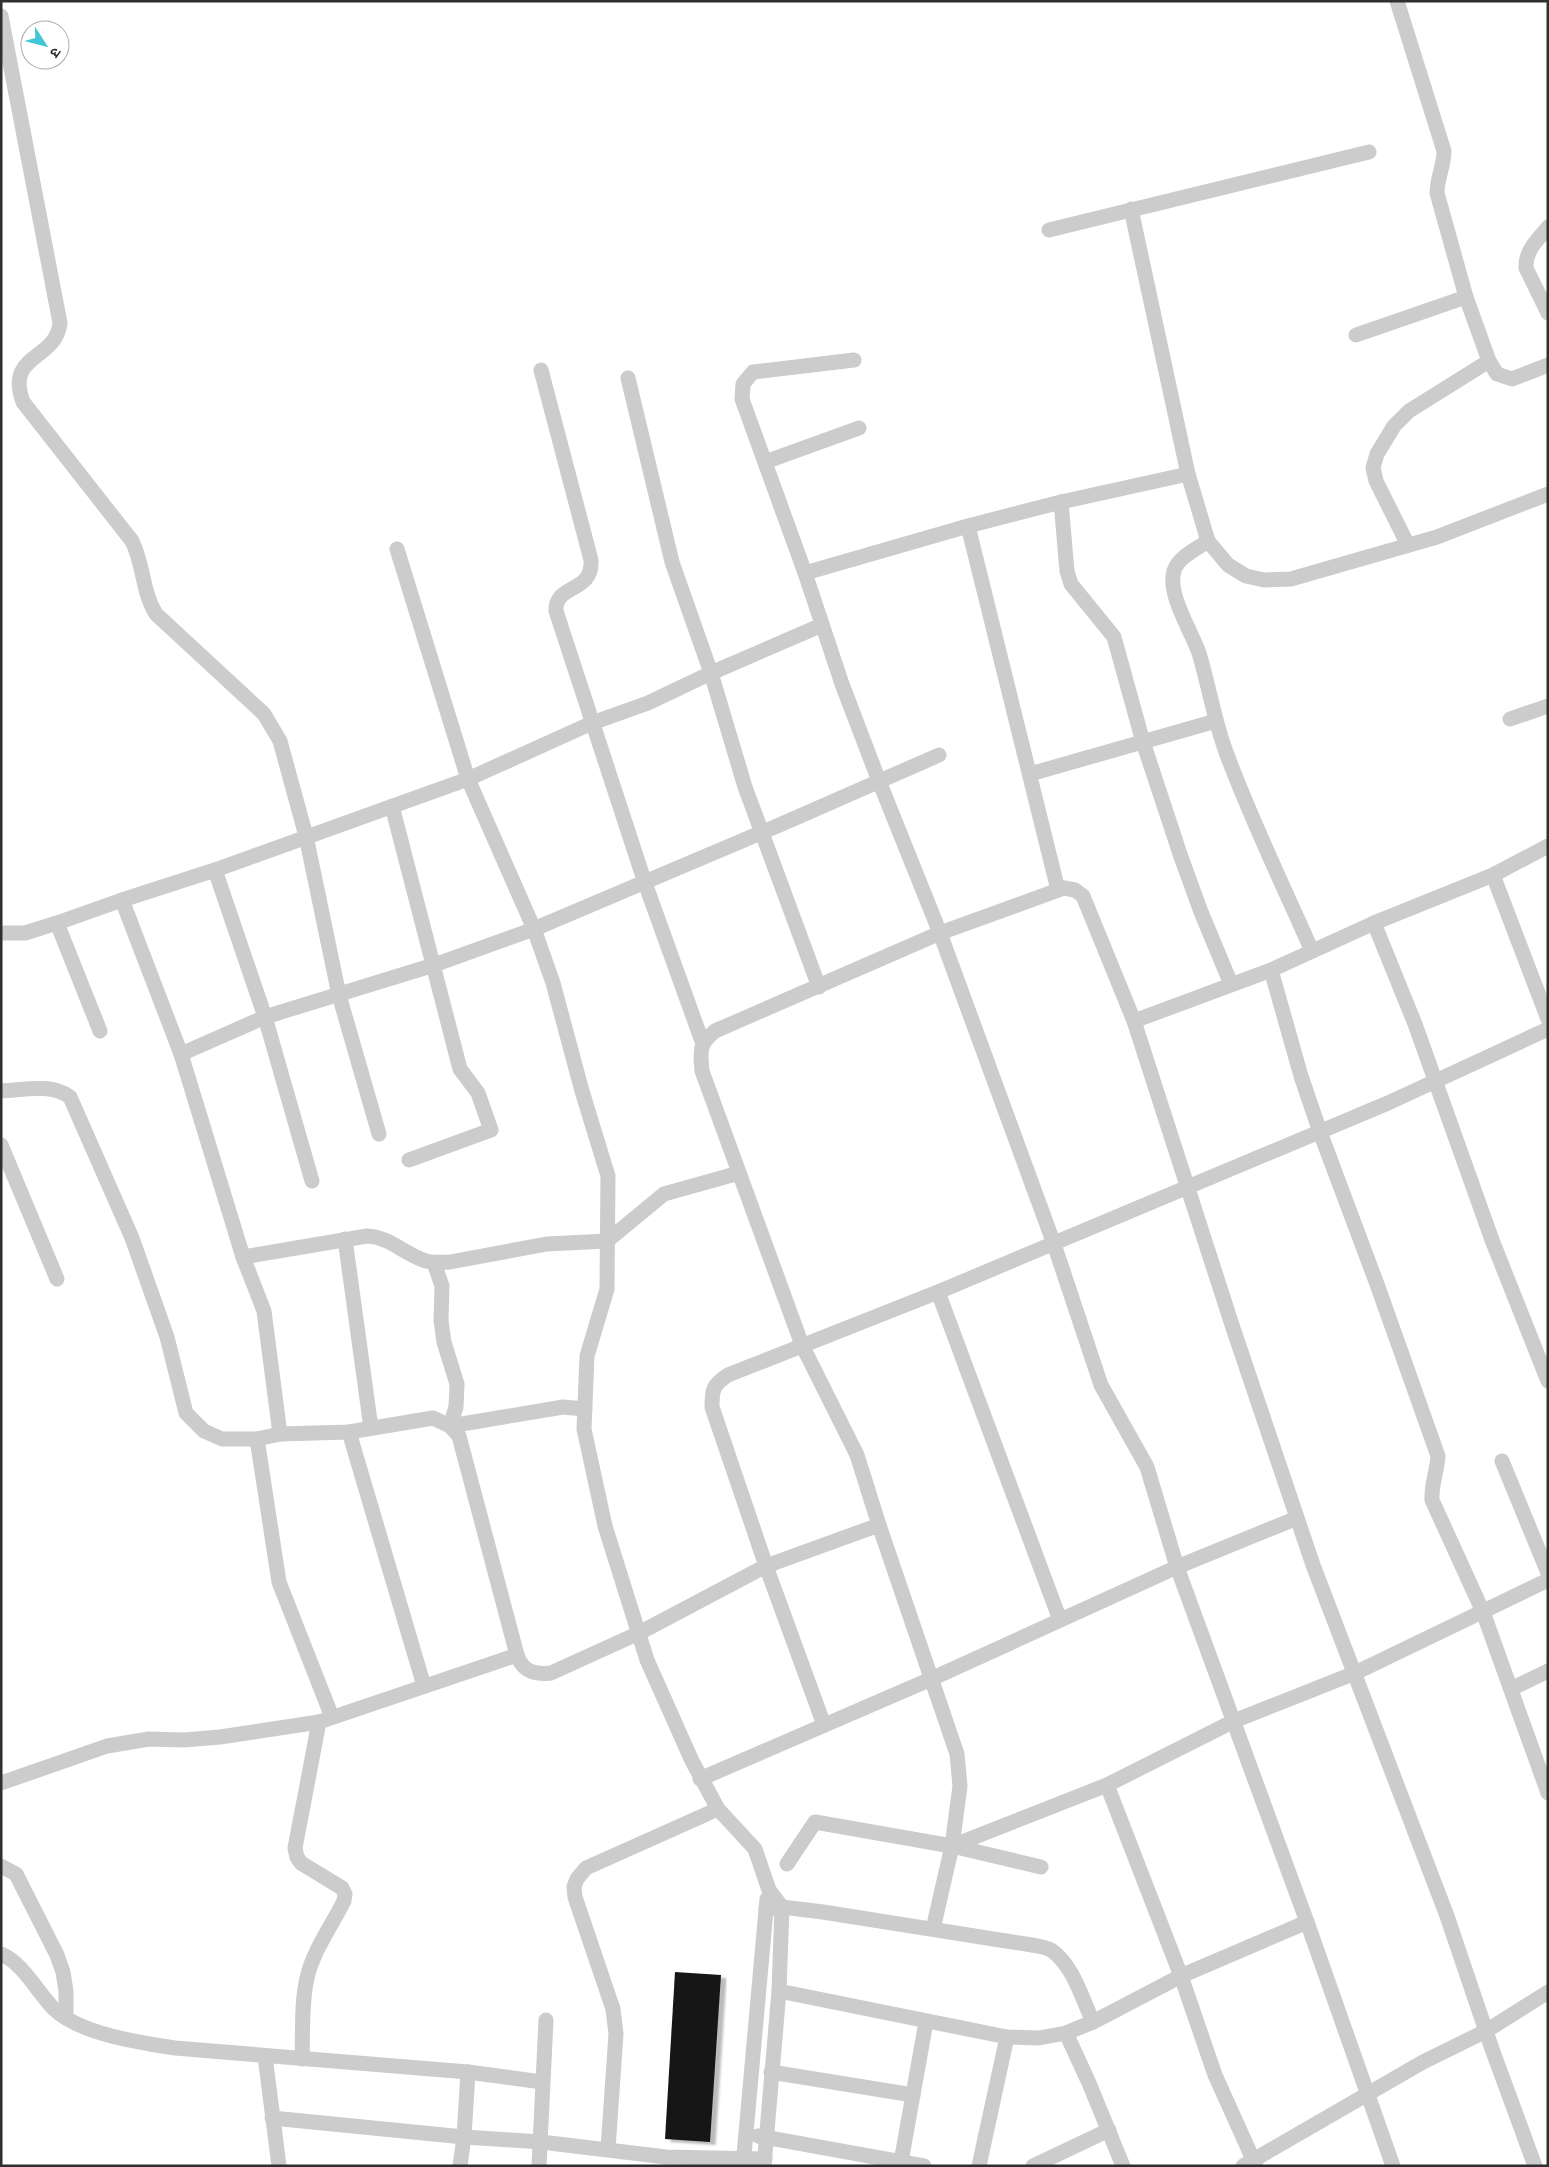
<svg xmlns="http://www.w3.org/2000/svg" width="1549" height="2167" viewBox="0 0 1549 2167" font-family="'Noto Sans','Noto Sans Devanagari',sans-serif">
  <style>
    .building { fill: #161616; filter: url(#shadow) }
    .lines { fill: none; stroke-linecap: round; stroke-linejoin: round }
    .street { stroke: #ccc; stroke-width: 15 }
  </style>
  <defs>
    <filter id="shadow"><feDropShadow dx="5.5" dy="3" stdDeviation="1" flood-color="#0004"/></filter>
  </defs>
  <rect width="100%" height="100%" fill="#fff"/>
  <polygon class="building" points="675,1972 721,1975 710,2142 665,2139"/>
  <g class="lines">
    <g class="street">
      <path d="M1397,1L1444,151C1444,166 1437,178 1437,193L1466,297L1489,361L1497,374L1512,379L1548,365"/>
      <path d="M1,16L60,323C56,361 5,353 23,402L132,541C144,565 142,592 156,614L264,714L280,741L306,836L339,995L379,1134"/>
      <polyline points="1131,209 1188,474 1208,541 1228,565 1246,576 1264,580 1291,579 1437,537 1548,494"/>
      <path d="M1548,227C1538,240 1525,250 1526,268L1548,313"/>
      <polyline points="1049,230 1369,152"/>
      <polyline points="1356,335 1466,297"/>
      <polyline points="854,360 753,372 743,384 742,399 805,573 842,684 879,781 940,933 1054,1244 1101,1385 1147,1467 1177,1567 1307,1922 1393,2166"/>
      <path d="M541,370L591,560C593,594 555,583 556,611L645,883L703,1044"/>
      <polyline points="628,378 672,562 711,673 745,787 819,987"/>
      <polyline points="765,462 859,428"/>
      <polyline points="1061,502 1067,571 1071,584 1114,637 1143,742 1181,857 1201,912 1231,984"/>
      <path d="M1208,541C1197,549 1178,557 1174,571C1167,594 1191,630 1199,653C1209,686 1214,720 1226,752C1251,820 1283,885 1312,951"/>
      <polyline points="1408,545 1376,481 1373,468 1377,454 1394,426 1409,411 1489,361"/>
      <polyline points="397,549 468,779 534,929 553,983 582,1091 608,1176 607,1289 587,1356 584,1429 605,1526 647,1660 692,1761 718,1809 755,1849 769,1890 782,1907 779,1991 764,2166"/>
      <polyline points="805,573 968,526"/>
      <polyline points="1510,719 1548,706"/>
      <polyline points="1030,774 1216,721"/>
      <polyline points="392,806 460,1069 478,1093 491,1130 409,1160"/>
      <path d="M1548,846L1493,875L1374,923L1271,970L1301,1076L1320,1132L1378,1287L1438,1456C1437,1472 1431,1485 1432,1500L1483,1612L1548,1793"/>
      <polyline points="215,870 265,1017 312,1181"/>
      <polyline points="1493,875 1548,1019"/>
      <polyline points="1058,890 968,526 1061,502 1188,474"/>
      <polyline points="122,900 181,1054 243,1257 264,1311 280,1434"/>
      <polyline points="57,923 100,1031"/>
      <polyline points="1374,923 1415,1024 1492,1240 1548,1381"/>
      <polyline points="1,933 25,933 57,923 122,900 215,870 468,779 592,723 648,703 711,673 822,625"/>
      <polyline points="1134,1021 1271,970"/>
      <polyline points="181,1054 265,1017 434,965 534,929 784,823 939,755"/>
      <path d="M1,1091C24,1090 51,1083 70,1097L132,1238L167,1337L186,1413L204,1431L222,1439H257L280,1434L349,1432L433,1418L450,1426L459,1436L517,1655C523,1672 535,1675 551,1673L639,1633L766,1566L879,1525L957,1754L960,1786L952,1846L933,1929"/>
      <polyline points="1,1145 57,1279"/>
      <polyline points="345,1239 371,1428"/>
      <path d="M243,1257L367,1236C390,1237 404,1254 426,1261C434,1263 441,1262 450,1262L547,1244L607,1241L664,1194L739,1173"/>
      <polyline points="434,1263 442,1286 441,1321 444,1342 457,1384 456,1407 450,1426"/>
      <polyline points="938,1292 1060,1620"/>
      <polyline points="450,1426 563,1407 585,1409"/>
      <polyline points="349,1432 424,1686"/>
      <polyline points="257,1439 279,1582 332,1717"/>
      <polyline points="1502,1461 1548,1573"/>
      <path d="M879,1525L857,1455L802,1345L702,1071C700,1051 699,1044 715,1031L940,933L1064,888L1075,890L1083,896L1134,1021L1232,1325L1313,1565L1447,1916L1492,2049L1535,2166"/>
      <polyline points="1511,1689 1548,1671"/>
      <path d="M824,1725L766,1566L712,1407C712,1389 713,1385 728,1375L938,1292L1388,1103L1548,1029"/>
      <polyline points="700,1779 931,1679 1177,1567 1297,1518"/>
      <polyline points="1,1783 107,1746 149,1739 184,1740 220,1737 319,1722 517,1655"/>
      <polyline points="1107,1785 1181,1976 1215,2075 1256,2166"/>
      <polyline points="952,1846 1107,1785 1234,1721 1355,1673 1548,1580"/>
      <polyline points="787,1864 815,1822 952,1846 1041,1867"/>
      <polyline points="1,1866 16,1874 57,1955 63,1972 66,1991 66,2018"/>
      <path d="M766,1909L782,1907L823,1912L1032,1945C1038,1946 1046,1947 1051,1950C1073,1965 1082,1998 1093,2022"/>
      <path d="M1,1954C24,1964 37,1992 54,2009C80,2034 141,2043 175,2048L468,2072L542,2082"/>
      <polyline points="779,1991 1007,2037 1039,2038 1066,2033 1093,2022 1181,1976 1307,1922"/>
      <polyline points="1066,2033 1089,2083 1123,2166"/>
      <polyline points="265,2056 279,2166"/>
      <path d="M302,2059C303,2033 301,2004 307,1978C313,1951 332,1925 344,1901L345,1894L342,1888L301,1863L297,1857L295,1848L319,1722"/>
      <polyline points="771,2072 913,2095"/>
      <polyline points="272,2118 464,2137 541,2142 666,2157 765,2159"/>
      <polyline points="758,2136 924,2166"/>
      <polyline points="608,2149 616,2034 613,2009 575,1897 574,1887 577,1879 586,1868 718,1809"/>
      <polyline points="901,2162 926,2022"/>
      <polyline points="460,2166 464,2137 468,2072"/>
      <polyline points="539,2166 546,2020"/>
      <polyline points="743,2166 767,1899"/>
      <polyline points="979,2166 1007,2037"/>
      <polyline points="1033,2166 1109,2130"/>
      <polyline points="1243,2166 1423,2062 1486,2031 1548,1992"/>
    </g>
  </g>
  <rect width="1549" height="2167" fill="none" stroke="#2f2f2f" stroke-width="5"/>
  <g transform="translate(45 45) rotate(126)"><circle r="24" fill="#ffffff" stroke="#acacac"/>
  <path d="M0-4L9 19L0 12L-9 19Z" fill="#42c5d5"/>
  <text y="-8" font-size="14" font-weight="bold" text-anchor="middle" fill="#2f2f2f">उ</text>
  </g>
</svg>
